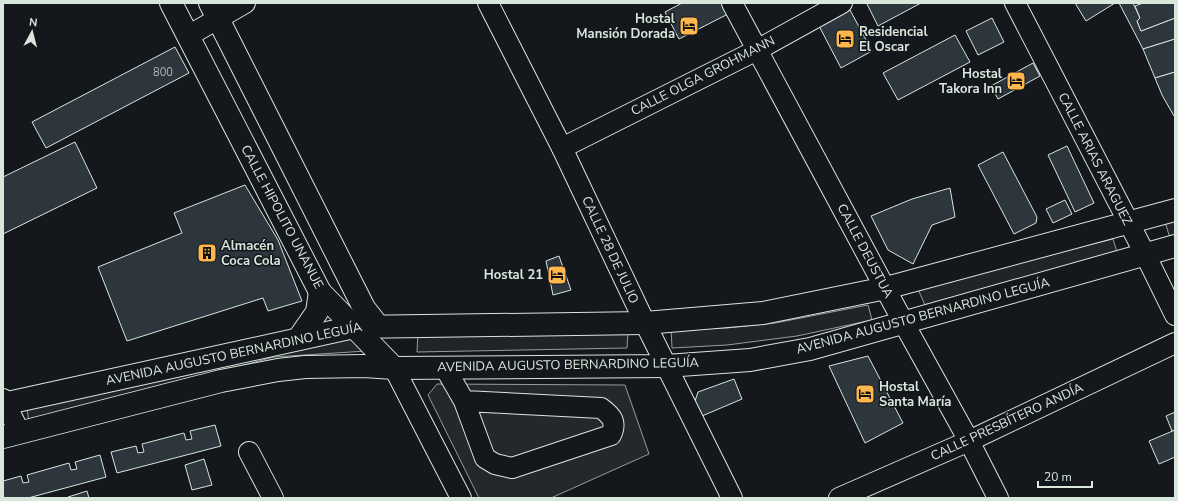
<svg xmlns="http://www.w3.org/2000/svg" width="1178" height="501" viewBox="0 0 1178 501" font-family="'Nunito Sans',sans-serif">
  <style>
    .green { fill: #202428; stroke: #939e99 }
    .parking { fill: #24282b; stroke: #939e99 }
    .building { fill: #2c363c; stroke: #d8e6dc }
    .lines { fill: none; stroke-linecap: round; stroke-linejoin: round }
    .minor-casing { stroke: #d8e6dc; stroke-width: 22 }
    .major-casing { stroke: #d8e6dc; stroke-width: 24 }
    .minor { stroke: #14181c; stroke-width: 20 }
    .major { stroke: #14181c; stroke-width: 22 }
    .labels { text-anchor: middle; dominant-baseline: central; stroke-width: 3; stroke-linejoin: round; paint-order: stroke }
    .number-label { font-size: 11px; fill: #adbab4 }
    .poi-label { font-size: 13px; font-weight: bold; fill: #d8e6dc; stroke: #14181c; text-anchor: end }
    .street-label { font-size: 13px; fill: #d8e6dc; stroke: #14181c }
  </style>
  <rect width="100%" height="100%" fill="#14181c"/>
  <g class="green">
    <polygon points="1175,219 1175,236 1170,238 1165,222"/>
    <polygon points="1113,239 1117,252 925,305 917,287"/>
    <polygon points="868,305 872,320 797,336 727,345 672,348 671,328 727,328 775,323"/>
    <polygon points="418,331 628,332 627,348 417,352"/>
    <polygon points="357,333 366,351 274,357 29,422 25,397"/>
  </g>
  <polygon class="parking" points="437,384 625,385 649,454 551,498 479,498 428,395"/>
  <g class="building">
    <polygon points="682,3 725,3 730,13 679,39 665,12"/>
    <polygon points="869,3 921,3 878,26 867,4"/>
    <polygon points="1075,3 1115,3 1086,21"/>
    <polygon points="1119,3 1133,3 1140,18 1137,21 1141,31 1175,18 1175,39 1143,49"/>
    <polygon points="1143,3 1175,3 1175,18 1141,31 1137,21 1140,18 1135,6"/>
    <polygon points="850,10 872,51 841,68 819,26"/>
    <polygon points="992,18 1004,42 978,55 966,31"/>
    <polygon points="955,35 970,62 898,100 883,73"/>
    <polygon points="1175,39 1175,72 1155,78 1143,49"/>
    <polygon points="175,47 189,73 46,148 32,122"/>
    <polygon points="1033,63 1040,76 998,99 991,86"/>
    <polygon points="1175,72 1175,116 1174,116 1162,95 1155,78"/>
    <polygon points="75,142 97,188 3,234 3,177"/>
    <polygon points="1067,146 1094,203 1075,212 1048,155"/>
    <polygon points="1003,152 1037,217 1036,223 1014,234 978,165"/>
    <polygon points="245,185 278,240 302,301 268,311 263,298 127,341 98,267 182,233 174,213"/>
    <polygon points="950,188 955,217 932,225 913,264 888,250 871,216 912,199"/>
    <polygon points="1065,200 1072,214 1053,223 1046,209"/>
    <polygon points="559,256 571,290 553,295 546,261"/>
    <polygon points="868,356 903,423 865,443 829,366"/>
    <polygon points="734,379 742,399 702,416 695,401 698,392"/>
    <polygon points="1175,412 1175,430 1172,431 1166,416"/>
    <polygon points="215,425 221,446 117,473 111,452 136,446 138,453 144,452 142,444 184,433 186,440 192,439 190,431"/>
    <polygon points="1175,430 1175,457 1159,464 1149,441"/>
    <polygon points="100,455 106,477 28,498 3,498 3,481 21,476 23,483 29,482 27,475 69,463 71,470 77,469 75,462"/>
    <polygon points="204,459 212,485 192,490 185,465"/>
    <polygon points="87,491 89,498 69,498 68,497"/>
  </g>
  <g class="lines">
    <g class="minor-casing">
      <g id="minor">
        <polyline points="488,3 562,148 645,323 732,498"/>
        <polyline points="732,3 907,329 969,441 998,498"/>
        <polyline points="1015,3 1145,254 1175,315"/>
        <polyline points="188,36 245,3"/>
        <polyline points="562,148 757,50 842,3"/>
        <polyline points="394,368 461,498"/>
        <path d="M445,368L464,401L485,458L495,464L512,468L611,435C617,422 612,416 601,408L464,401"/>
        <polyline points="3,399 20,433"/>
        <polyline points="249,452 273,498"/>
        <polyline points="839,498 969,441 1175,343"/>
      </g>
    </g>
    <g class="major-casing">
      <g id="major">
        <polyline points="171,3 320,292 394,368"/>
        <polyline points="210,3 364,308 378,326"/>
        <polyline points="299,338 317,312 320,292"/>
        <polyline points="3,404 354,327 645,323 763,313 886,288 1175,210"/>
        <polyline points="3,437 221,381 278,370 305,367 364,366 394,368 666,366 750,360 810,349 1175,246"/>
      </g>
    </g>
    <use href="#minor" class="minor"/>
    <use href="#major" class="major"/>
  </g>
  <defs>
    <g id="hotel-square" transform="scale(1)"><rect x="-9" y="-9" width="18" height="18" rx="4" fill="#ffb74d" stroke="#14181c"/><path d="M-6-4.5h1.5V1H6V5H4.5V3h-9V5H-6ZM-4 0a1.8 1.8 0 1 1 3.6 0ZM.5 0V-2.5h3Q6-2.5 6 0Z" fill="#111"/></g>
    <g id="building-square" transform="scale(1)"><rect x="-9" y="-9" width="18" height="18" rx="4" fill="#ffb74d" stroke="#14181c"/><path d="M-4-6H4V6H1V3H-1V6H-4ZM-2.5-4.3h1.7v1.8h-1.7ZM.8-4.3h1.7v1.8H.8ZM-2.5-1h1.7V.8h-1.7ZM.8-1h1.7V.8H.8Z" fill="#111"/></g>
  </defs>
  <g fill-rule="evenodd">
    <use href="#hotel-square" x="689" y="26"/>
    <use href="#hotel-square" x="845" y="39"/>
    <use href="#hotel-square" x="1016" y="81"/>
    <use href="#building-square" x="207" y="253"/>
    <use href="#hotel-square" x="557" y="275"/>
    <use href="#hotel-square" x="865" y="394"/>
  </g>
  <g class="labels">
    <g class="number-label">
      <text x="163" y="72">800</text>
    </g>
    <g class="poi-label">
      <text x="675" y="19">Hostal<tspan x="675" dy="15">Mansión Dorada</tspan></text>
      <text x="859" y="32" text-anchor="start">Residencial<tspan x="859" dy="15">El Oscar</tspan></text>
      <text x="1002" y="74">Hostal<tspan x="1002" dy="15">Takora Inn</tspan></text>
      <text x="221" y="246" text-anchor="start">Almacén<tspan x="221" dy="15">Coca Cola</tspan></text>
      <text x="543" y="275">Hostal 21</text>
      <text x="879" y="387" text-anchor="start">Hostal<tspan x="879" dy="15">Santa María</tspan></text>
    </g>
    <g class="street-label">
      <text transform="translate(703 76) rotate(-27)">CALLE OLGA GROHMANN</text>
      <text transform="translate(1095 159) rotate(63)">CALLE ARIAS ARAGUEZ</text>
      <text transform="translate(282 217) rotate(62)">CALLE HIPOLITO UNANUE</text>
      <text transform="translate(610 250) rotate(65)">CALLE 28 DE JULIO</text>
      <text transform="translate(865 251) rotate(62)">CALLE DEUSTUA</text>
      <text transform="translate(923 316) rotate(-15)">AVENIDA AUGUSTO BERNARDINO LEGUÍA</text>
      <text transform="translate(234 354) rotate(-12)">AVENIDA AUGUSTO BERNARDINO LEGUÍA</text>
      <text transform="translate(568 365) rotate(-1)">AVENIDA AUGUSTO BERNARDINO LEGUÍA</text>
      <text transform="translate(1007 422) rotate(-25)">CALLE PRESBÍTERO ANDÍA</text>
    </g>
  </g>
  <rect width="1178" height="501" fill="none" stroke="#d8e6dc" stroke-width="8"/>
  <g transform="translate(32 32) rotate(7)" stroke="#14181c" stroke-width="3" paint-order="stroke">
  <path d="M0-3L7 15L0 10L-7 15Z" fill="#d8e6dc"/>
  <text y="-6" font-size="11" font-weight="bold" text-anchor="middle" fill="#d8e6dc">N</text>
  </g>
  <path d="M1038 481v6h54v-6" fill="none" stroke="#d8e6dc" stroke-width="2"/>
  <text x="1044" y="481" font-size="12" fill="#d8e6dc" stroke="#14181c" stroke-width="3" paint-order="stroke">20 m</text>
</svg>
